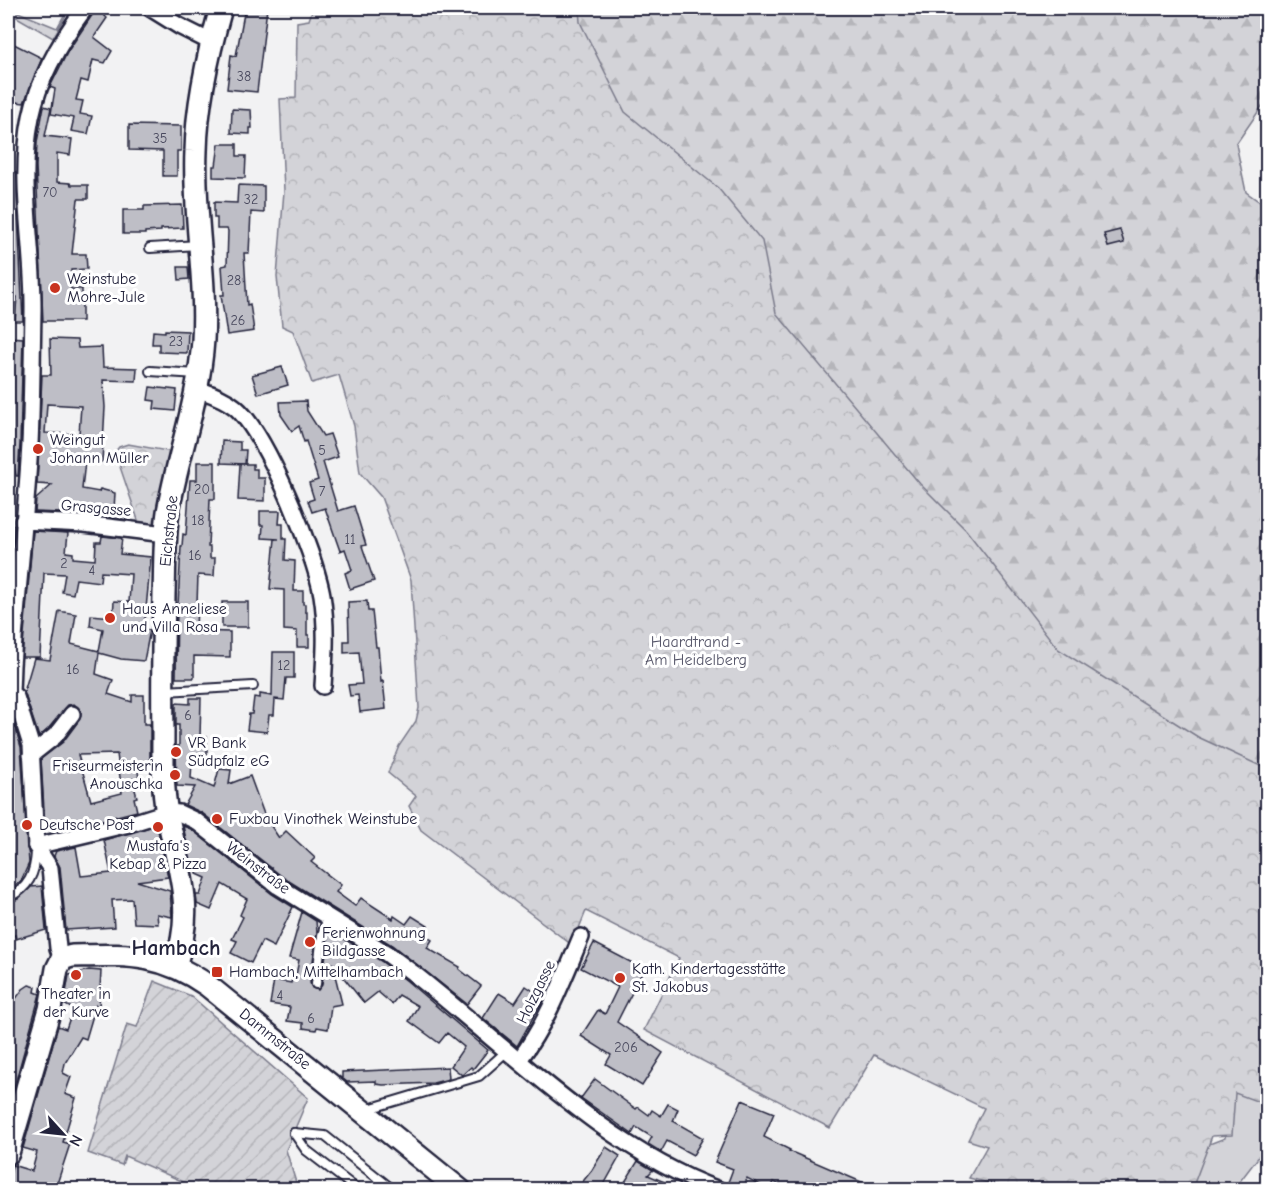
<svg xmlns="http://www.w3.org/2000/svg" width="1275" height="1197" viewBox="0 0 1275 1197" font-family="'Comic Neue',sans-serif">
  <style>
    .grass { fill: #d3d3d8; stroke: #7a7a8a; stroke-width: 1.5 }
    .forest { fill: url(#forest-firs); stroke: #7a7a8a; stroke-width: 1.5 }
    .park { fill: url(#park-crowns); stroke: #7a7a8a; stroke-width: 1.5 }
    .garden { fill: url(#garden-furrows); stroke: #7a7a8a; stroke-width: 1.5 }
    .building { fill: #bebec6; stroke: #22223b; stroke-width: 1.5; fill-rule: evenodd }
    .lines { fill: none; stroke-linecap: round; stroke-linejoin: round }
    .lane-casing { stroke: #22223b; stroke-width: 12 }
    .street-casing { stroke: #22223b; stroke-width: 20 }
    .secondary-casing { stroke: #22223b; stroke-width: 26 }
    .lane { stroke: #fff; stroke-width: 8 }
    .street { stroke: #fff; stroke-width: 15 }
    .secondary { stroke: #fff; stroke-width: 21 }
    .poi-dot { fill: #c8321e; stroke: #fff; stroke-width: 2 }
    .labels { text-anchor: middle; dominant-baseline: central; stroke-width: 6; stroke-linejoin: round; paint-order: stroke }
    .number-label { font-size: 14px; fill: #49495e }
    .poi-label { font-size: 16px; fill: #22223b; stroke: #fff; text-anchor: start }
    .street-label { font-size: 16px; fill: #22223b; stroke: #fff }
    .park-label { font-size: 16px; fill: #57576a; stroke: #fff }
    .district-label { font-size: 22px; font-weight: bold; fill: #22223b; stroke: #fff }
  </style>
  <defs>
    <pattern id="forest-firs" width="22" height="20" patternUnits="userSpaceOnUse" patternTransform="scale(1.5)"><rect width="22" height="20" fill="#d3d3d8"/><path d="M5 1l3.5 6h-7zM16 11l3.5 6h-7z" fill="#b5b5ba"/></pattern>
    <pattern id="park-crowns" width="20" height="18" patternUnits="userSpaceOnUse" patternTransform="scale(1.5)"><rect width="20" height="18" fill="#d3d3d8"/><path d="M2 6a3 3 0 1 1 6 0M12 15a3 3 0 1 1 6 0" fill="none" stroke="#b5b5ba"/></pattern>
    <pattern id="garden-furrows" width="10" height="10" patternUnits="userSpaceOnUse" patternTransform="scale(1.5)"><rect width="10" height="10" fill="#d3d3d8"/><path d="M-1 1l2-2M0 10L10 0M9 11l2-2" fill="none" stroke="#b5b5ba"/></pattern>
  </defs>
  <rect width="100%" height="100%" fill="#f2f2f3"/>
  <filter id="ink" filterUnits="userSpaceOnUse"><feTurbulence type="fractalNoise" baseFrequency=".0167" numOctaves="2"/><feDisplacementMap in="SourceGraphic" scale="12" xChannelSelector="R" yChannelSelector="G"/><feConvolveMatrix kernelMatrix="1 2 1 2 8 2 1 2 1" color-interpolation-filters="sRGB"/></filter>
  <g filter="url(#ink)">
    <g class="grass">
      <polygon points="8,8 57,28 68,8 70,8 53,38 8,12"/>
      <polygon points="1233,1078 1267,1090 1267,1146 1234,1189 1159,1190 1175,1146 1212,1143 1225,1138"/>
    </g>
    <polygon class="forest" points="309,8 1267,8 1267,99 1236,144 1246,192 1268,208 1267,1090 428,204"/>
    <g class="park">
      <polygon points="313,8 579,8 580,22 625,112 718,188 762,241 776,313 920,484 966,530 1058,649 1198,737 1267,769 1267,1105 1235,1093 1232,1135 1212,1136 1192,1189 1017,1190 969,1178 987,1146 968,1140 984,1108 874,1055 830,1128 644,1030 679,958 586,911 572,945 421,830 409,806 416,796 388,773 399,746 416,721 419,708 411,580 381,497 360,473 354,426 339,375 312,383 293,331 282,326 277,277 284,191 280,99 296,98 297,22 309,20"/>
      <polygon points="128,444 173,452 156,525 139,523 115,452 119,447"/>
    </g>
    <polygon class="garden" points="154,981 191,996 308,1098 286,1150 298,1189 193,1189 193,1186 125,1156 122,1165 88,1153 127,1024 137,1027"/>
    <g class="building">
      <polygon points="95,8 97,8 107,18 94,37 112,51 105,63 93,60 88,82 81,80 76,100 83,101 80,114 92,116 88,134 71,131 74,118 51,114 55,89 50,87 68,51 93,14"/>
      <polygon points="245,8 267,8 257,92 227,89 231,55 236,56"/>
      <polygon points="8,41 42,58 24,103 16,102 9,123"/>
      <polygon points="44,106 51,108 45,136 72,139 70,155 57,153 57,182 70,183 71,185 88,185 88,199 78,199 72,254 86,254 87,269 71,270 71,289 82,289 82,321 43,321 36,166 37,142"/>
      <polygon points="232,109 251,110 252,128 250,128 250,134 231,133"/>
      <polygon points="129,125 181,126 181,151 177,151 177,176 163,176 163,151 129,150"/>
      <polygon points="219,144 237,144 237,156 246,156 245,178 213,177 213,166 216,166"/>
      <polygon points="9,169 16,172 23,321 15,321 17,297 13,297 14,276 8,275 8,184"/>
      <polygon points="238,185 264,186 264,213 251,212 249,253 244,253 247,305 250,304 254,331 227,335 221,295 224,295 222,266 227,265 228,231 227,229 217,229 217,218 214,218 214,202 237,203"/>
      <polygon points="182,205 183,228 161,229 161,231 145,232 145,234 123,234 123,210 144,210 144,206"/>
      <polygon points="1120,230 1124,243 1108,247 1104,234"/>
      <polygon points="178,267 188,267 189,279 179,280"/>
      <polygon points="165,330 188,331 187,353 159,352 159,344 152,344 153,331 165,332"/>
      <polygon points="8,337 23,338 20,444 18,476 16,476 11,454 8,454 8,424 11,407 8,406"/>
      <path d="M50,339L77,340L78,348L102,347L103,367L137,368L136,381L103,380L105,407L102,462L85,461L82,489L99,492L100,489L115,493L114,509L128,510L127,520L85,514L35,512L36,499L52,485L37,484L42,375H51ZM47,404L81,406L79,434L45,433Z"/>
      <polygon points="282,367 288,385 258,394 252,375"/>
      <polygon points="150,387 177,390 175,411 154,409 155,401 148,400"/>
      <polygon points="306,401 307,411 323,436 330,434 338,457 323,462 338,511 354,506 366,545 362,546 374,581 350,589 345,573 352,570 345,549 340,551 325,508 312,512 308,501 314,499 309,483 318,480 306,441 304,442 299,426 292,431 281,415 280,402"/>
      <polygon points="222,441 240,442 240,450 246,450 245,464 221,463"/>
      <polygon points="197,462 215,462 215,499 210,499 208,547 210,547 210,558 215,558 214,576 198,575 196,631 230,632 230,657 194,656 194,678 176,678 177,605 178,605 181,546 182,546 183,534 186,535 190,480 197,480"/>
      <polygon points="240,464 253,464 253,469 257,469 257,478 265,478 265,501 238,500"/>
      <polygon points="260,511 280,511 279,524 283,524 283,539 286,539 285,560 295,561 294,591 303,591 303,604 305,604 305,612 307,612 307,635 309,635 309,647 297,647 297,631 284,630 284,590 270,589 275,539 279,539 262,538 263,525 260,525"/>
      <polygon points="8,523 14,525 8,600"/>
      <path d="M33,531L68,533L66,552L73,553V558L95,560L96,542H101L102,536L122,538L120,554L151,557L144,629L150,630L144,661L121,659L99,653L96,674L113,680L108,694L132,702V695H144V724H150V769L138,771L139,779H132L137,797L134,798L137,811L58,831V825L45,827L41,759L63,742L80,719L81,711L74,704L68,705L48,729L39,737L24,692L34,658L50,660L59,611L76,614L71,644L99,651L103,629L90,626L91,615L113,617L114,601L129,602L131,574L101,572L100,582L76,579L73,594L62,592L65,574L44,573L40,657H22ZM117,754L122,793L91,801L78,755Z"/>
      <polygon points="367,601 368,611 372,611 376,647 378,647 381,682 383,681 386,709 360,712 358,695 350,696 348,685 362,684 359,652 344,653 344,641 349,641 348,602"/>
      <rect x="222" y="602" width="26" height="25"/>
      <polygon points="273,652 294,652 294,678 286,678 284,700 275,699 274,715 269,715 267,732 247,730 249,714 252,714 254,697 260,698 260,694 272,696"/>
      <polygon points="190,698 201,698 200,737 207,737 207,762 192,762 191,778 214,788 219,769 231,770 229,784 250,776 265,817 279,838 286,831 315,858 311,862 341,885 336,892 355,906 361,898 393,919 394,916 406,924 412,916 428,926 423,934 432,940 427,948 460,967 459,969 481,986 467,1004 392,945 284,878 202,813 185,805 195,787 177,786 176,746 179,746 179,725 176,725 176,703 190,704"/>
      <polygon points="8,703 21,747 29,863 21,881 8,891"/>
      <polygon points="157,825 168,877 137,881 170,891 172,917 157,914 158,924 134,923 132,899 112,900 114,927 66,930 60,867 54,856 56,851 76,847 81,876 111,873 104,840"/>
      <polygon points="183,826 191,829 272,894 293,907 274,947 262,941 251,963 231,953 237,941 232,939 243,917 240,915 247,899 222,884 211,910 197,904 196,895 200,895 206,878 197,874 197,866 191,861"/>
      <polygon points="42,886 46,930 16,939 15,935 8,937 8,903 18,899 31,887"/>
      <polygon points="302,912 316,921 317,932 310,983 312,988 318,990 322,985 328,936 331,931 381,961 407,981 488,1050 473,1069 471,1067 462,1075 451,1066 464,1047 447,1033 439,1043 409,1021 418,1006 399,995 392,1004 378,992 364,1003 332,963 342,1004 331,1006 328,1029 317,1027 316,1030 303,1028 303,1023 287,1021 290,1007 270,1004 274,980 291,983 292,979 295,980 299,960 289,958"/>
      <polygon points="594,943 644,969 617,1022 663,1053 642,1086 606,1064 611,1055 581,1036 598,1010 605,1014 618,987 581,968"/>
      <polygon points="89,970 101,971 99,1007 96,1005 86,1039 81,1037 65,1063 63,1073 71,1077 65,1094 76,1098 63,1142 70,1144 55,1190 25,1190 8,1184 12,1165 32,1171 37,1152 23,1148 58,1026 66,1029 73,1009 64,1004 69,975"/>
      <polygon points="29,985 36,987 35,992 40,994 8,1109 8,1003 12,1004 23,989"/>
      <polygon points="526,986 544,998 517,1046 483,1018 499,993 515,1003"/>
      <polygon points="448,1067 449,1079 433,1083 383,1085 376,1084 376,1081 347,1082 342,1078 342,1072"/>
      <polygon points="595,1079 636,1109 638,1107 649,1115 652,1110 661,1116 668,1104 678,1109 673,1121 703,1138 693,1155 667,1141 661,1152 648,1144 652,1137 636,1127 632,1134 581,1098"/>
      <polygon points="742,1100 774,1113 764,1137 790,1150 789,1151 880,1190 791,1190 774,1182 770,1190 747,1178 743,1190 727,1185 733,1169 715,1162"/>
      <polygon points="606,1147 620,1156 601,1190 576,1190 592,1170"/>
      <polygon points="638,1161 653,1170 648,1175 683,1190 620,1190"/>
    </g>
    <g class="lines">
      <g class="lane-casing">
        <g id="lane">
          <polyline points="150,248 198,245"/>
          <polyline points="150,371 198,374"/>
          <polyline points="165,691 253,686"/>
          <path d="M8,897C29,889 35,873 36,852"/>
          <polyline points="316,984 322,935 328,917"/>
          <polyline points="365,1110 479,1076 507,1051"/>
          <polyline points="294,1133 325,1136 393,1190"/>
          <polyline points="294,1133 306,1150 358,1190"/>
        </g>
      </g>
      <g class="street-casing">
        <g id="street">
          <polyline points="150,8 179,26 211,42"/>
          <path d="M198,389C211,394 224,398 235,407C266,432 315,554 322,595C327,626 325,656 323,686"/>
          <polyline points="23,521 84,524 165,534"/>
          <polyline points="31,755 55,736 72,714"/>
          <path d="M36,846L31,745L16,697L11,693L12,666C17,592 26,518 30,444C32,400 32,356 33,312C34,247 18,182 31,117C39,77 61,40 85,8"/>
          <path d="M36,846L129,824L167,812L179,813L196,821L278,886L386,953L413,973C506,1046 607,1150 719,1190"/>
          <polyline points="36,846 50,868 58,948 62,959"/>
          <path d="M519,1060C547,1023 563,980 581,937"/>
        </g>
      </g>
      <g class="secondary-casing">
        <g id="secondary">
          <path d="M175,965C196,909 178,868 167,813C162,786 163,758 163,731C162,685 163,640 164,594C165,567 164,539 168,512C178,454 199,400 203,340C207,277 193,214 196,151C197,102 208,54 221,8"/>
          <path d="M8,1153L50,1009L57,969L62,959L72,956C127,955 159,952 207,985L460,1190"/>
        </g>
      </g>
      <use href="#lane" class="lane"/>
      <use href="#street" class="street"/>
      <use href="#secondary" class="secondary"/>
    </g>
  </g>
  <g class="poi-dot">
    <circle cx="55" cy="288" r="6"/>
    <circle cx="38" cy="449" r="6"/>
    <circle cx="110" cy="618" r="6"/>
    <circle cx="176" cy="752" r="6"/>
    <circle cx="175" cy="775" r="6"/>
    <circle cx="217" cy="819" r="6"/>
    <circle cx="27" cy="825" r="6"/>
    <circle cx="158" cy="827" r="6"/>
    <circle cx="310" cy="942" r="6"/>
    <rect x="211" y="966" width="12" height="12" rx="3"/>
    <circle cx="76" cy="975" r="6"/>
    <circle cx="620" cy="978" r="6"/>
  </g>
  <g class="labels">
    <g class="number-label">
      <text x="244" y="76">38</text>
      <text x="160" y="138">35</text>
      <text x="50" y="192">70</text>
      <text x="251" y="199">32</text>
      <text x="234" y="280">28</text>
      <text x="238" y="320">26</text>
      <text x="176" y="341">23</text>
      <text x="322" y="450">5</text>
      <text x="202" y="489">20</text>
      <text x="322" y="491">7</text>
      <text x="198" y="520">18</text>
      <text x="350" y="539">11</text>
      <text x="195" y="555">16</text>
      <text x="64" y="563">2</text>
      <text x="92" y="570">4</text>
      <text x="284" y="665">12</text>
      <text x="73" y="669">16</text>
      <text x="188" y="715">6</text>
      <text x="280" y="995">4</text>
      <text x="311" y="1018">6</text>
      <text x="626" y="1047">206</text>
    </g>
    <g class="poi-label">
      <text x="67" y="279">Weinstube<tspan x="67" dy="18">Mohre-Jule</tspan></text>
      <text x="50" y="440">Weingut<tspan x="50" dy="18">Johann Müller</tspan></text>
      <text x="122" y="609">Haus Anneliese<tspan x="122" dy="18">und Villa Rosa</tspan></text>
      <text x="188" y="743">VR Bank<tspan x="188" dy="18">Südpfalz eG</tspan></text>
      <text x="163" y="766" text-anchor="end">Friseurmeisterin<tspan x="163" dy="18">Anouschka</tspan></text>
      <text x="229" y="819">Fuxbau Vinothek Weinstube</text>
      <text x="39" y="825">Deutsche Post</text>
      <text x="158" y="846" text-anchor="middle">Mustafa's<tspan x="158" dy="18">Kebap &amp; Pizza</tspan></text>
      <text x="322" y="933">Ferienwohnung<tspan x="322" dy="18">Bildgasse</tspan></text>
      <text x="632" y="969">Kath. Kindertagesstätte<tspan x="632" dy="18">St. Jakobus</tspan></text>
      <text x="229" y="972">Hambach, Mittelhambach</text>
      <text x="76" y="994" text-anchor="middle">Theater in<tspan x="76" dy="18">der Kurve</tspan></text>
    </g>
    <g class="street-label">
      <text transform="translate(96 508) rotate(5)">Grasgasse</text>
      <text transform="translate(169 531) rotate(-84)">Eichstraße</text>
      <text transform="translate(258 868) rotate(37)">Weinstraße</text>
      <text transform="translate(536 992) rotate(-64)">Holzgasse</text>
      <text transform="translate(275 1039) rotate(39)">Dammstraße</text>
    </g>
    <g class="park-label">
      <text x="696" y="642">Haardtrand -<tspan x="696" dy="18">Am Heidelberg</tspan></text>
    </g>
    <g class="district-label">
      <text x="176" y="948">Hambach</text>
    </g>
  </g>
  <rect width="1275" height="1197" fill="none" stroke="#fff" stroke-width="30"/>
  <rect x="15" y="15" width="1245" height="1167" fill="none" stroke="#22223b" stroke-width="2" filter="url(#ink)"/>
  <g transform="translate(63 1134) rotate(117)" stroke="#ffffff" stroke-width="4.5" paint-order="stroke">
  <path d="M0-4.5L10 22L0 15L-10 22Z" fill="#22223b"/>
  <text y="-9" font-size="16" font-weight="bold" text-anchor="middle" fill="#22223b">N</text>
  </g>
</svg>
